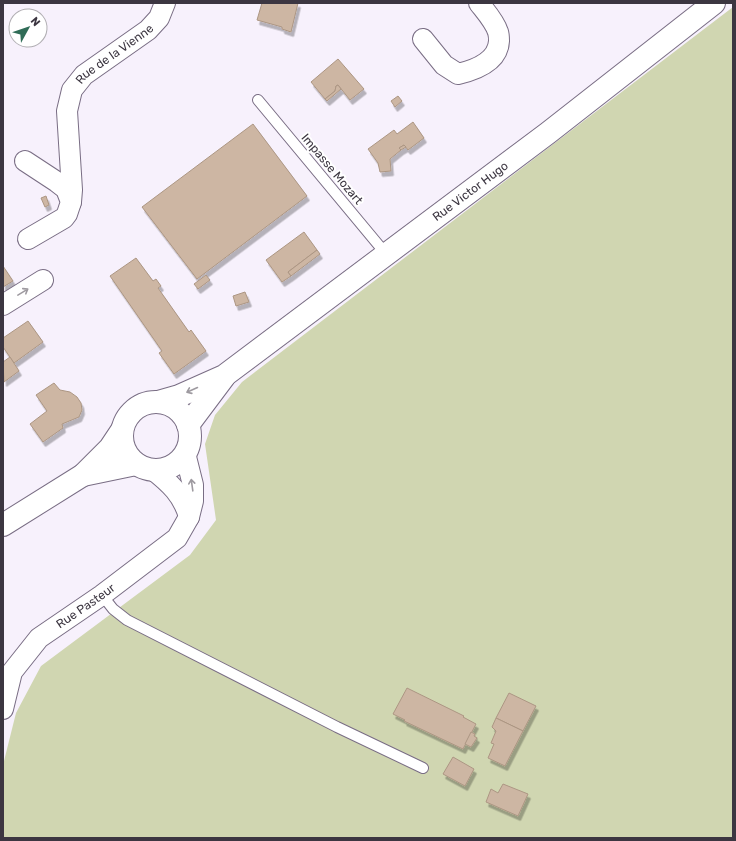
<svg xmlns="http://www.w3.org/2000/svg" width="736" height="841" viewBox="0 0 736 841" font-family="Rubik,sans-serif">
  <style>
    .green { fill: #d0d6b1 }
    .building { fill: #cdb6a3; stroke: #ac9683; filter: url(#shadow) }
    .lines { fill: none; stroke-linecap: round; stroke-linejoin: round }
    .lane-casing { stroke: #796d84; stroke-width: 12 }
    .street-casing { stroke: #796d84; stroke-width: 22 }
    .secondary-casing { stroke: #796d84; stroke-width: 24 }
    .lane { stroke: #fff; stroke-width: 10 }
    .street { stroke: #fff; stroke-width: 20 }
    .secondary { stroke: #fff; stroke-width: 22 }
    .oneway { stroke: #9e9aa0 }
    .labels { text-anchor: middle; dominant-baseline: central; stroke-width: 4; stroke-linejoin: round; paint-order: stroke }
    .street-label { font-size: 12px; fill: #3c3641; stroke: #fff }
  </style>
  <defs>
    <filter id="shadow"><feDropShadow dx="2.5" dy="4.5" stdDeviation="0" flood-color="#0004"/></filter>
  </defs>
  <rect width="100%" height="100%" fill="#f7f1fc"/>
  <polygon class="green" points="733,7 733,838 3,838 3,765 16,713 41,666 190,555 216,520 205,444 215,415 242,382"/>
  <g class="building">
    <polygon points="262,3 298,3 291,32 282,29 282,27 257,20"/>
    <polygon points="338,59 364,89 350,100 338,85 336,86 335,91 325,99 311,82"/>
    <polygon points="338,85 341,89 327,101 325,99 335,91 336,86"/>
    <polygon points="398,96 402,101 395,107 391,101"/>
    <polygon points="413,122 424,138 408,150 404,145 399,148 401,150 390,159 391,171 380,172 378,163 368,149 394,130 397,134"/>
    <polygon points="253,124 307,196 197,279 142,207"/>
    <polygon points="404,145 406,147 401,150 399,148"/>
    <polygon points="46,196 49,205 45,207 41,198"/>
    <polygon points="304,232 317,250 288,272 291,276 282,282 266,260"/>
    <polygon points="317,250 320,254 291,276 288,272"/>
    <polygon points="136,258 153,281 156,279 161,286 158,288 189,332 191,330 206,351 174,374 159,353 162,351 110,276"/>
    <polygon points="3,266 13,281 3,287"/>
    <polygon points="206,275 210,280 198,289 194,284"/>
    <polygon points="245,292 249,302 236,306 233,296"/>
    <polygon points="28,321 43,342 14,363 3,347 3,338"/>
    <polygon points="10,357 19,371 4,382 3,362"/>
    <polygon points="54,383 60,390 70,392 77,397 81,403 82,410 79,417 62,424 63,428 43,442 30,424 47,411 36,395"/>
    <polygon points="407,688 464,716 463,717 476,724 463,749 404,721 405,720 393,714"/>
    <polygon points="509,693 536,706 523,731 496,718"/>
    <polygon points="496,718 523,731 505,766 488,758 494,744 491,743 496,731 492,727"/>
    <polygon points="471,732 475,734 474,736 477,738 471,747 465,744"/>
    <polygon points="453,757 474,769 465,786 443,774"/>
    <polygon points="503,784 528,794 518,816 486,802 491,789 498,793"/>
  </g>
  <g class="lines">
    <g class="lane-casing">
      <g id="lane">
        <polyline points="258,100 386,254"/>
        <polyline points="102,595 113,609 127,620 337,727 423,768"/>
      </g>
    </g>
    <g class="street-casing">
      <g id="street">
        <path d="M423,39L444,65L458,74C475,70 498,62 499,41C499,38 499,35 498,32C495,22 486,12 479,3"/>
        <polyline points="25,161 57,182 66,189 71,202 67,214 64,218 28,239"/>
        <path id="s1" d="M71,202L72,190L67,111L72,90L84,75L148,30L159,18L165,3"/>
        <polyline points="3,305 43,280"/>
        <path d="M152,469C170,483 183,495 189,517"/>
        <path id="s2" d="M3,709L12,672L39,638L102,595L177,538L189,517L193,501V485L185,453"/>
      </g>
    </g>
    <g class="secondary-casing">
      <g id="secondary">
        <path id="s3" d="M158,402L179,396L224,376L548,133L714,3"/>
        <circle cx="156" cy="436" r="34"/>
        <polyline points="188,425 224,377"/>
        <polyline points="83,475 136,464"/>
        <polyline points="3,525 83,475 110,448 122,430"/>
      </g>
    </g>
    <use href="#lane" class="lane"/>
    <use href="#street" class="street"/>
    <use href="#secondary" class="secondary"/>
  </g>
  <defs><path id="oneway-shaft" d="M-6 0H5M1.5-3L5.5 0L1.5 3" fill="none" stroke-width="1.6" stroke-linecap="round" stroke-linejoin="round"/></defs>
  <g class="oneway">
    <use href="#oneway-shaft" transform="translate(23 292) rotate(-31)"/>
    <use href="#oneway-shaft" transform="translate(192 390) rotate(156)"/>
    <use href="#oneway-shaft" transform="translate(192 485) rotate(-98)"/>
  </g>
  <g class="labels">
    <g class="street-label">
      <text stroke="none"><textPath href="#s1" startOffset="169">Rue de la Vienne</textPath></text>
      <text transform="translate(332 169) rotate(50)">Impasse Mozart</text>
      <text stroke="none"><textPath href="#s3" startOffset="379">Rue Victor Hugo</textPath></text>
      <text stroke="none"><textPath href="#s2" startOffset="138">Rue Pasteur</textPath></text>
    </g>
  </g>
  <rect width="736" height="841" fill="none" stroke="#3c3641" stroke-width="8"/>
  <g transform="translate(28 28) rotate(50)"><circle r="19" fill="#ffffff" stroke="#b1afb3"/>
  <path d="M0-3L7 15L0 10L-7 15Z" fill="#306c57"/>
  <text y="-6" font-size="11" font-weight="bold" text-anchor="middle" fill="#3c3641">N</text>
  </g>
</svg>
